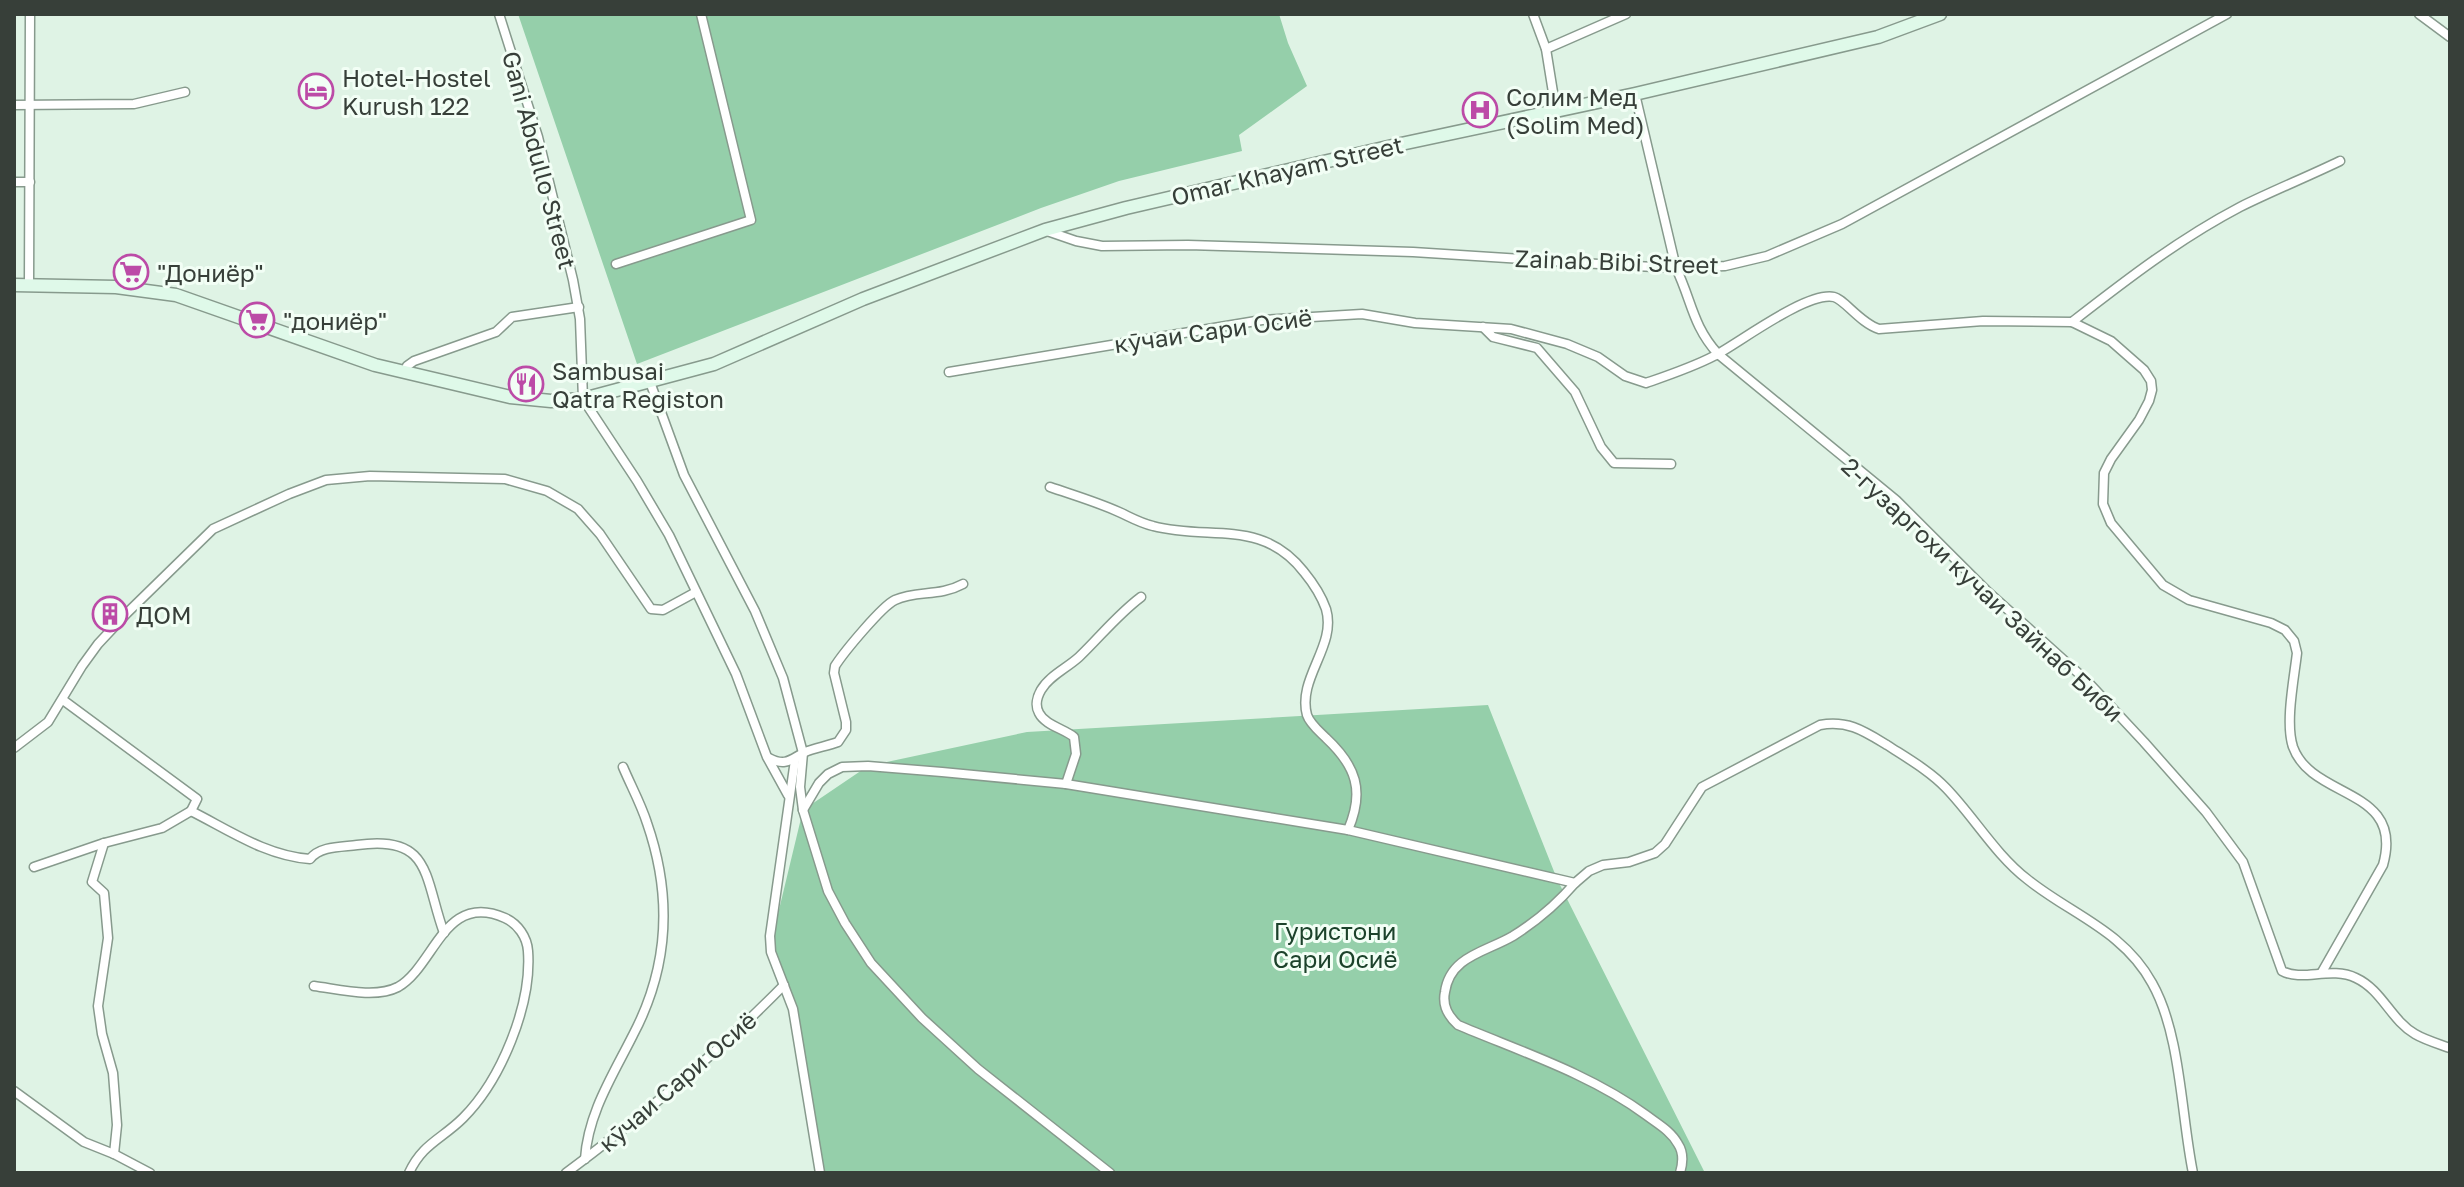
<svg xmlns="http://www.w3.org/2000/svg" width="2464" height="1187" viewBox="0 0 2464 1187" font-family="'Golos Text',sans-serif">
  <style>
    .green { fill: #95cfaa }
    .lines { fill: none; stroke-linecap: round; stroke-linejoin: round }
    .minor-casing { stroke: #879a8d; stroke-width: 11 }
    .secondary-casing { stroke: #879a8d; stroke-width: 15 }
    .minor { stroke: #fff; stroke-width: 8 }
    .secondary { stroke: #dff9e9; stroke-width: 12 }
    .labels { text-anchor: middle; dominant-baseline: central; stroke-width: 6; stroke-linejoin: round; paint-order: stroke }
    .poi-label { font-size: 24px; fill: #373f39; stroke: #f2fef5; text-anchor: start }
    .street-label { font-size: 24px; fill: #373f39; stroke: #f2fef5 }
    .park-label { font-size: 24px; fill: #1c422b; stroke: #f2fef5 }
  </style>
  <rect width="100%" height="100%" fill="#dff3e5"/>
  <g class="green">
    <polygon points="518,14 1279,14 1288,43 1307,86 1239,135 1242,151 1119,181 1041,208 637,364"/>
    <polygon points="1488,705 1557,879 1705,1173 822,1173 793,1009 771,943 803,810 868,766 1027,732"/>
  </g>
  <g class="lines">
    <g class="minor-casing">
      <g id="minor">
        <polyline points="499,14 538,137 573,280 580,319 583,399 637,481 669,535 736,674 767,757 788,795"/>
        <polyline points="1533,14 1546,49 1556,111"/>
        <polyline points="2419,14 2450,37"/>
        <polyline points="1546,49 1626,14"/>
        <path d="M1635,94L1676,268C1692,301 1692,325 1718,354L1896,500L1986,590L2087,681L2144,742L2206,812L2243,862L2282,971C2302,982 2331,966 2356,978C2382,990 2391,1020 2415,1034C2425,1040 2439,1044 2450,1048"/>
        <polyline points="14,105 134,104 185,92"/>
        <polyline points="14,182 30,182"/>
        <polyline points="1047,231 1076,241 1102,246 1188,245 1413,252 1614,265 1676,268 1725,266 1767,256 1842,224 2227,14"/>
        <polyline points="616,264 751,220 701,14"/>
        <polyline points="29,286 30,14"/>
        <path d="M2072,322C2126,280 2179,239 2240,207C2272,191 2307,177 2340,161"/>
        <polyline points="1483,327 1493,337 1537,348 1575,392 1601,447 1614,463 1671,464"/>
        <polyline points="404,372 407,366 414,361 496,332 512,317 579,307"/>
        <path d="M949,372L1262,320L1362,314L1415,323L1511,329L1567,344L1598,357L1625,376L1646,383C1669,375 1693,367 1714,356C1739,343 1807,291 1834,297C1844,299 1860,323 1879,329L1983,321L2072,322L2111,341L2144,370L2151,381L2152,390L2149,401L2139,420L2111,459L2104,473L2103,504L2111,523L2163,585L2189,600L2271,623L2285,630L2294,641L2297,653C2294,679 2285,723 2293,747C2312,800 2405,787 2383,865L2322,972"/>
        <polyline points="650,382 684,475 755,611 783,678 803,753 800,787 803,810 828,891 845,923 871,963 922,1018 978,1069 1110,1173"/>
        <path d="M1050,487C1073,495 1097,502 1119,512C1130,517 1140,523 1153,526C1210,541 1262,518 1304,572C1313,583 1321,595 1326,609C1337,646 1297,678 1307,715C1310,724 1319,731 1326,738C1356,766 1365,791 1348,830"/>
        <polyline points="63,700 197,799 191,811"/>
        <polyline points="14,748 48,722 82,666 98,644 127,613 213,529 289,494 326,480 370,476 505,479 547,491 578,509 600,534 651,609 663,610 696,592"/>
        <path d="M769,758C786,767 791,759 805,752C815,748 827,746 838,742L846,730V722L834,673L835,666C844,652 882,606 895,600C917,590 939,597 963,584"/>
        <polyline points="795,760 770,936 771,952 793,1009 820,1173"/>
        <path d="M1066,784L1076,754L1074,737C1064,729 1045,725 1039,713C1035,706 1037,697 1041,690C1049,676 1067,668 1079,657C1100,637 1117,615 1141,597"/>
        <path d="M803,810L819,783L828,774L842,767L868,766L942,772L1066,784L1348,830L1575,883C1556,905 1537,921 1513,936C1486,952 1450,956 1445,992C1442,1006 1448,1016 1458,1025C1522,1052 1590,1074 1646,1115C1658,1124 1671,1131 1678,1144C1684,1153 1683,1163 1680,1173"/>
        <polyline points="104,843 92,882 104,893 108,938 98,1006 102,1034 113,1073 117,1125 114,1154"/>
        <path d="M34,867L104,843L162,828L191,811C229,830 266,856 310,859C320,846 341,847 357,845C432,834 424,878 444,933"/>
        <path d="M1575,883L1589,871L1603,865L1629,862L1655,853L1665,844L1702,787L1820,725C1848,720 1864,731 1887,745C1907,758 1930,771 1946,788C1974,817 1995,854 2027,879C2070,914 2123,930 2152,983C2181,1034 2181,1115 2193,1173"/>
        <path d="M314,986C338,989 375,999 398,987C435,966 444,891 505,918C518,924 527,937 528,951C532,1005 501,1080 463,1118C442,1139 422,1144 409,1173"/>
        <polyline points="14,1091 84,1142 114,1154 150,1173"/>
        <path d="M585,1159C588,1113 613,1075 633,1035C669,967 672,895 647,823C641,804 631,786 623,767"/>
        <path d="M566,1173C643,1116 717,1053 784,985"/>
      </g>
    </g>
    <g class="secondary-casing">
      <polyline id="secondary" points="14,285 116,287 176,295 375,365 510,397 551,401 583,399 714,364 863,299 1045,230 1126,208 1401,144 1635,94 1878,37 1940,14"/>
    </g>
    <use href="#minor" class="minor"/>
    <use href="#secondary" class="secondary"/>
  </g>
  <defs>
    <g id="hotel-ring" transform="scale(1.8)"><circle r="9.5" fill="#f2fef5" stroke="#bc4ba7" stroke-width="1.5"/><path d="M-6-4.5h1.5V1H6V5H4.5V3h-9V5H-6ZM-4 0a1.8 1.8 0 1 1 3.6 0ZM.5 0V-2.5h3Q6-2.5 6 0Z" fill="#bc4ba7"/></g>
    <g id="hospital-ring" transform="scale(1.8)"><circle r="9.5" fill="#f2fef5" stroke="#bc4ba7" stroke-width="1.5"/><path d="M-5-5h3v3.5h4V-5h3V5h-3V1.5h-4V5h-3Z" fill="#bc4ba7"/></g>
    <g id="supermarket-ring" transform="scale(1.8)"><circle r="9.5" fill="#f2fef5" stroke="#bc4ba7" stroke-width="1.5"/><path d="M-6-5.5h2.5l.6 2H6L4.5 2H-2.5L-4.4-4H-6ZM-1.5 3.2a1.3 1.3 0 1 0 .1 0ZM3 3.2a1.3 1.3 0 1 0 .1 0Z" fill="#bc4ba7"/></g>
    <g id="restaurant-ring" transform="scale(1.8)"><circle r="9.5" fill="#f2fef5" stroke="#bc4ba7" stroke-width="1.5"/><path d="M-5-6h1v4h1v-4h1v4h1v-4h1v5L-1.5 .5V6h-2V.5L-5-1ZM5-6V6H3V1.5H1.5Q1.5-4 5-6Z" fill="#bc4ba7"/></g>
    <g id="building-ring" transform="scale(1.8)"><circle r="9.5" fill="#f2fef5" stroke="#bc4ba7" stroke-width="1.5"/><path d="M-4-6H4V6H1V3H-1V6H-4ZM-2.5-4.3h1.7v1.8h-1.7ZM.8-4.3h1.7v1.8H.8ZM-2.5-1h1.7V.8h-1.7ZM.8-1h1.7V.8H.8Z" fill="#bc4ba7"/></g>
  </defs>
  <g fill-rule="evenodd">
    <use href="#hotel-ring" x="316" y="91"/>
    <use href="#hospital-ring" x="1480" y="110"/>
    <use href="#supermarket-ring" x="131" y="272"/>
    <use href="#supermarket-ring" x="257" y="320"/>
    <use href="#restaurant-ring" x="526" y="384"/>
    <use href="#building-ring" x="110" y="614"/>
  </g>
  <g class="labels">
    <g class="poi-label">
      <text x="342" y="77">Hotel-Hostel<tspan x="342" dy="28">Kurush 122</tspan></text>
      <text x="1506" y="96">Солим Мед<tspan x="1506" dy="28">(Solim Med)</tspan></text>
      <text x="157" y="272">"Дониёр"</text>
      <text x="283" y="320">"дониёр"</text>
      <text x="552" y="370">Sambusai<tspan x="552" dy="28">Qatra Registon</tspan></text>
      <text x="136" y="614">ДОМ</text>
    </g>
    <g class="street-label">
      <text transform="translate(540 160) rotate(75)">Gani Abdullo Street</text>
      <text transform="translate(1287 170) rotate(-13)">Omar Khayam Street</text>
      <text transform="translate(1617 261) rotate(2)">Zainab Bibi Street</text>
      <text transform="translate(1213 330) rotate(-8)">кӯчаи Сари Осиё</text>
      <text transform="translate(1983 589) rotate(43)">2-гузаргохи кучаи Зайнаб Биби</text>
      <text transform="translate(677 1081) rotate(-41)">кӯчаи Сари Осиё</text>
    </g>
    <g class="park-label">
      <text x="1335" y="930">Гуристони<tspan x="1335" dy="28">Сари Осиё</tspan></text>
    </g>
  </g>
  <rect width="2464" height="1187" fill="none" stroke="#373f39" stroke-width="32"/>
</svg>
